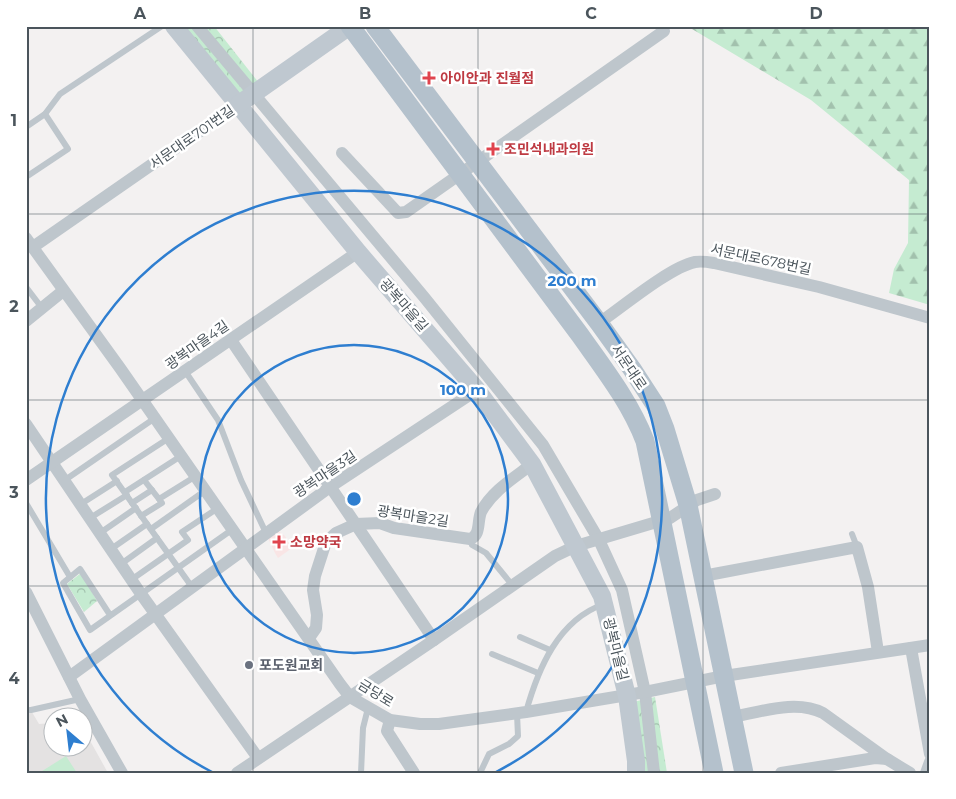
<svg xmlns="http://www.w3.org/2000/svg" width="956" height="799" viewBox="0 0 956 799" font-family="Montserrat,'Noto Sans KR',sans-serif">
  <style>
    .education { fill: #e4e2e2 }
    .medical { fill: #f9e5e5 }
    .grass { fill: #c5ebd1 }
    .forest { fill: url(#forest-firs) }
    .park { fill: url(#park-crowns) }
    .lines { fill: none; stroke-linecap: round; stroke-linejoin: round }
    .lane { stroke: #bec6cc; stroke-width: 6 }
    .street { stroke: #bec6cc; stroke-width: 12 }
    .secondary { stroke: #bfc8d0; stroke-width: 18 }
    .primary { stroke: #b4c1cc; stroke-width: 19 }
    .grid { fill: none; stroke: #4b555c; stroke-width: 1; stroke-opacity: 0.55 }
    .ring { fill: none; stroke: #2e7ed0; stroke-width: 2.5 }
    .health-dot { fill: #e0444e; stroke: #fff; stroke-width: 2 }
    .worship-dot { fill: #6b7280; stroke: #fff; stroke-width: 2 }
    .labels { text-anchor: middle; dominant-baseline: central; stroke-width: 5; stroke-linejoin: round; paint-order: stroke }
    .health-label { font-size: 14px; font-weight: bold; fill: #be3a42; stroke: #fff; text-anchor: start }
    .street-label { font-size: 14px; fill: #4b555c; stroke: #fff }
    .worship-label { font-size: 14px; font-weight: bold; fill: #5b616d; stroke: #fff; text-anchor: start }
    .centre { fill: #2e7ed0; stroke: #fff; stroke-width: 2.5 }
    .ring-label { font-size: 15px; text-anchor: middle; font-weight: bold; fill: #2e7ed0; stroke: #fff; stroke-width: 5; stroke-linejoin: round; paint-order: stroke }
    .neatline { fill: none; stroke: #4b555c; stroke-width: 2 }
    .grid-label { font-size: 16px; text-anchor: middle; font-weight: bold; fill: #4b555c }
  </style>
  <defs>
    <pattern id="forest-firs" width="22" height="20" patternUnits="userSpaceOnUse" patternTransform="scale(1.25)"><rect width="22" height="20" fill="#c5ebd1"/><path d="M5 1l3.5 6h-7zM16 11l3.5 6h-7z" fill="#a2c1ad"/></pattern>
    <pattern id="park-crowns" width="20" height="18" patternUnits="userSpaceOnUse" patternTransform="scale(1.25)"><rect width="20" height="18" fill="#c5ebd1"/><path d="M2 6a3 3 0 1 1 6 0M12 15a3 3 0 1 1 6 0" fill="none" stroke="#a2c1ad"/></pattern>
  </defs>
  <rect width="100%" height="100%" fill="#f3f1f1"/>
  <polygon class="education" points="26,702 39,724 52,723 52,746 82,746 83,728 108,773 26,773"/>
  <polygon class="medical" points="277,530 285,536 292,548 278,558 275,553 267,536"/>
  <polygon class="grass" points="66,756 77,773 39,773"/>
  <polygon class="forest" points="687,26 930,26 930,305 889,293 894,269 908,243 909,180 811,100"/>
  <g class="park">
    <polygon points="182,26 214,26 259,83 240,96"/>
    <polygon points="81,573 97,601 84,612 67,584"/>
    <polygon points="655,697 667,773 643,773 633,702"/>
  </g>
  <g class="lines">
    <g class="lane">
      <polyline points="26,127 45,114 60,94 162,26"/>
      <polyline points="26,177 68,149 45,114"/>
      <polyline points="26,287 42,308"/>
      <polyline points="185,371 218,420 241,480 266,533"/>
      <polyline points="169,438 112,475 192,587"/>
      <polyline points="65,480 155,418"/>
      <polyline points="144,480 159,499"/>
      <polyline points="125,492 181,456"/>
      <polyline points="26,503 70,577"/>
      <polyline points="132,503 152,490"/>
      <polyline points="81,504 117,481"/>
      <polyline points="141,516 162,503 159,499 196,476"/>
      <polyline points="90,518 127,495"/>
      <polyline points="151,529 206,490"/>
      <polyline points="100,533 136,508"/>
      <polyline points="852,534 857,547"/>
      <polyline points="470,539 472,545 486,553 513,586"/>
      <polyline points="111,549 147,524"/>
      <polyline points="121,564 157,538"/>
      <polyline points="131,580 188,540 182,532 218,508"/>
      <polyline points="110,615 80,569 63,583 90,630 233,529"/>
      <polyline points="520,637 550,650"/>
      <polyline points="492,654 538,673"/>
      <polyline points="26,710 31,710 80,699"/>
      <path d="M526,712C538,669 558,620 604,604"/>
      <polyline points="361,773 363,728 368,708"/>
      <polyline points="480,773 489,754 509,744 518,736 517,714"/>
    </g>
    <g class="street">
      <polyline points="197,26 424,297 543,445 599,540 622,590 645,692 654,773"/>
      <polyline points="342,153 398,213 406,212 664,31"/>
      <polyline points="26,238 120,368 340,684 350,697 390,720 420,724 439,724 526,712 645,692 724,676 930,645"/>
      <polyline points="33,247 239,104"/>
      <polyline points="26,321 63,291"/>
      <path d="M599,323C621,308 670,267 695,262C701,261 708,262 714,263L819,287L930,318"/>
      <polyline points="231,340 434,640"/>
      <polyline points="26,424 141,594 258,758"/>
      <polyline points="26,480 358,252"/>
      <polyline points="703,576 857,547 868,587 878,652"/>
      <polyline points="26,592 80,699 122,773"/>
      <path d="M309,638L316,628L317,615L313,590L315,576L326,542L336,533L356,524L380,523L394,528L470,539C481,535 477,522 481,512C492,491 514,478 532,464"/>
      <polyline points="911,648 930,754"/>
      <polyline points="69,677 330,487 477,390"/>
      <path d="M732,717C761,712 796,699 823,713L887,759L910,773"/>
      <polyline points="390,720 387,731 414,773"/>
      <polyline points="237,773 434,640 555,556 576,546 670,518 697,500 715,494"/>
      <polyline points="781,773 875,758 887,759"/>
      <polyline points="926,773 930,762"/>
    </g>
    <g class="secondary">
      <polyline points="174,26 358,252 477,390 532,464 602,596 627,696 636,761 636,773"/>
      <polyline points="239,104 350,26"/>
    </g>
    <g class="primary">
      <path d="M350,26L580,335C604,369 630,402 645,441L714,773"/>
      <polyline points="375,26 599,323 632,369 656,406 665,429 688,505 744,773"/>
    </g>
  </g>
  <path class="grid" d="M253,26V773M478,26V773M703,26V773M26,214H930M26,400H930M26,586H930"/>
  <g class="ring">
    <circle cx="354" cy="499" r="154"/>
    <path d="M212 772A308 308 0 1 1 496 772"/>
  </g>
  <g class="health-dot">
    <path d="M426.5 70.5h5v5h5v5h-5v5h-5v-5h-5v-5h5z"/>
    <path d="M490.5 141.5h5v5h5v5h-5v5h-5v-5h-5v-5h5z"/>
    <path d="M276.5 534.5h5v5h5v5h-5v5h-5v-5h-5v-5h5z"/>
  </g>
  <circle class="worship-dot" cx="249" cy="665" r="5"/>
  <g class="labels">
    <g class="health-label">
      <text x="440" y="78">아이안과 진월점</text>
      <text x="504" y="149">조민석내과의원</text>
      <text x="290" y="542">소망약국</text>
    </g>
    <g class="street-label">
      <text transform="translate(192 137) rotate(-35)">서문대로701번길</text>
      <text transform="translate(761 259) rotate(12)">서문대로678번길</text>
      <text transform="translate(404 305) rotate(49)">광복마을길</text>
      <text transform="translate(197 345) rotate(-35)">광복마을4길</text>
      <text transform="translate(629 367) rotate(56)">서문대로</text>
      <text transform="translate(325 474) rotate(-34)">광복마을3길</text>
      <text transform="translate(413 516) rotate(9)">광복마을2길</text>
      <text transform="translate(616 649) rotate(76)">광복마을길</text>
      <text transform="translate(376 693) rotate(32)">금당로</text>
    </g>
    <g class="worship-label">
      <text x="259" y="665">포도원교회</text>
    </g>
  </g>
  <circle cx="354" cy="499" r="8" class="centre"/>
  <g class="ring-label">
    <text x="572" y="286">200 m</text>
    <text x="463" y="395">100 m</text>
  </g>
  <rect width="956" height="799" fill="none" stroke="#ffffff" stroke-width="55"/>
  <g transform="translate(68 732) rotate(332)"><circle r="24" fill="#ffffff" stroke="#b7bbbe"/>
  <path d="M0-4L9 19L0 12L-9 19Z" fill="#2e7ed0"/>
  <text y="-8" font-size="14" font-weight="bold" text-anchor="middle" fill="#4b555c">N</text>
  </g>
  <rect x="28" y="28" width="900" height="744" class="neatline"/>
  <g class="grid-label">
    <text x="140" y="19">A</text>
    <text x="365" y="19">B</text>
    <text x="591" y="19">C</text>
    <text x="816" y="19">D</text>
    <text x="14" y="126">1</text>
    <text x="14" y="312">2</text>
    <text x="14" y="498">3</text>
    <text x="14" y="684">4</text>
  </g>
</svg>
